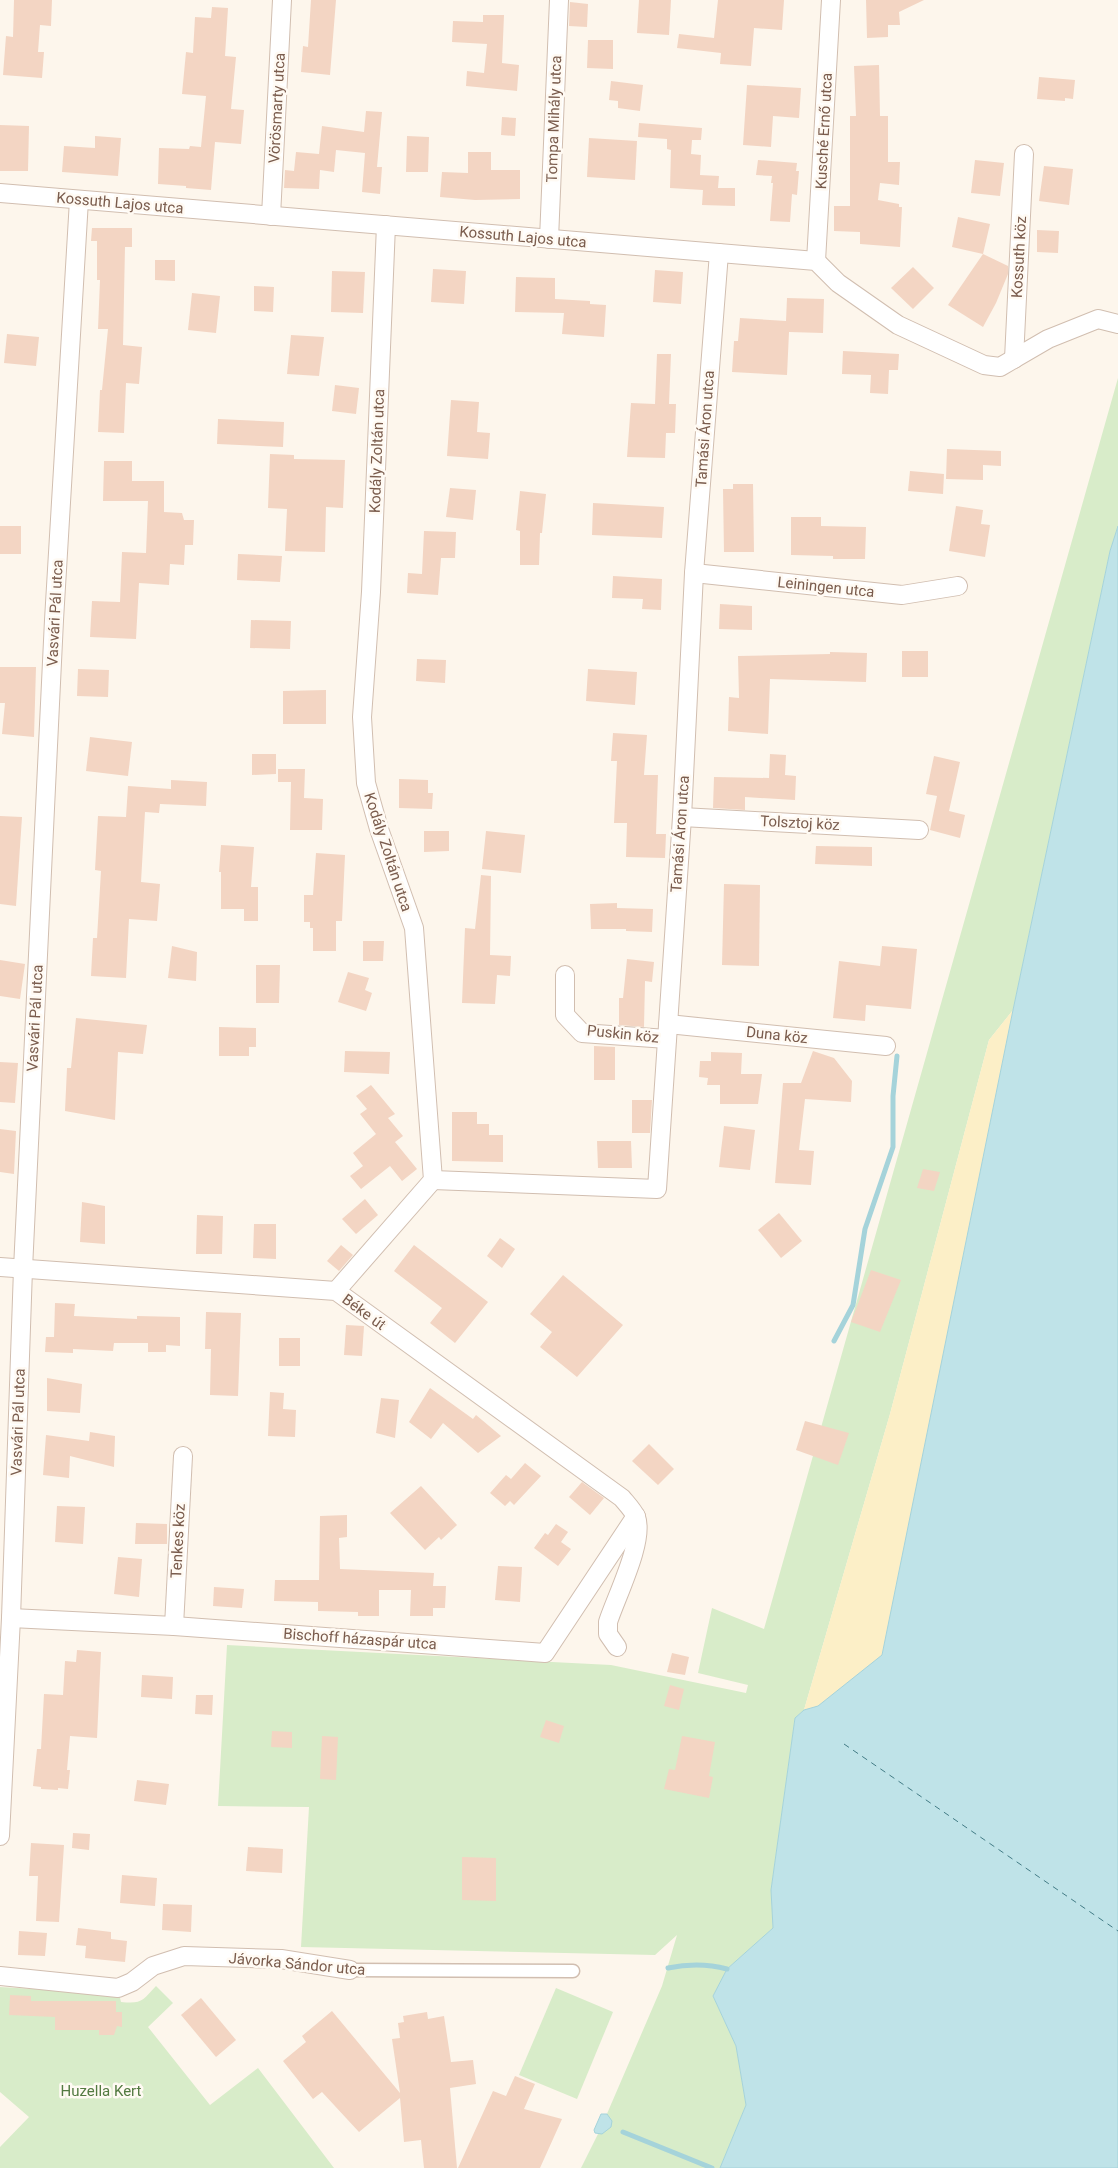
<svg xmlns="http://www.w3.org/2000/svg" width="1118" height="2168" viewBox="0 0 1118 2168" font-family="Roboto,sans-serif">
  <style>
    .green { fill: #d8ecc9 }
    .sand { fill: #fcefc7 }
    .water { fill: #bfe3e8; stroke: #a5d3da }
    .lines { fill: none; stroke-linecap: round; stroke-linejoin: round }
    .stream { stroke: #a5d3da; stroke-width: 5 }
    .ferry { stroke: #437c86; stroke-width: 1; stroke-dasharray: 6 5; stroke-linecap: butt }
    .building { fill: #f3d5c3 }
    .pedestrian-casing { stroke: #d1beb0; stroke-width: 15 }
    .minor-casing { stroke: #d1beb0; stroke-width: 20 }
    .pedestrian { stroke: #fff; stroke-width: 12 }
    .minor { stroke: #fff; stroke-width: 18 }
    .labels { text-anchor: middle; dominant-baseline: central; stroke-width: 5; stroke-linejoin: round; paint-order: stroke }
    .street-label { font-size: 15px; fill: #7a5c4d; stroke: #fffaf3 }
    .park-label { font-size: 15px; fill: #537a41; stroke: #fffaf3 }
  </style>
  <rect width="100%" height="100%" fill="#fdf6ec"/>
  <g class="green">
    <polygon points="1118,378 1118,526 1110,551 1013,1010 989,1040 890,1414 804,1710 795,1718 771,1890 773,1928 727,1969 713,1996 736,2046 746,2105 720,2168 581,2168 600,2130 662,1986 677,1935 655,1955 301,1947 309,1807 218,1806 227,1645 611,1665 746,1693 748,1685 698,1673 712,1608 764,1629"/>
    <path d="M156,1986L173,2003L148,2027L210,2105L258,2068L334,2168H0V2147L29,2117L0,2092V1987L119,1994L121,2002C142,2004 142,2001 156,1986Z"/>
    <polygon points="556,1988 613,2012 577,2099 519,2075"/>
  </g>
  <polygon class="sand" points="1013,1010 882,1655 818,1706 804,1710 890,1414 989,1040"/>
  <g class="water">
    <polygon points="1118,526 1118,2168 720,2168 746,2105 736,2046 713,1996 727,1969 773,1928 771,1890 795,1718 804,1710 818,1706 882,1655 1013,1010 1110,551"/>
    <polygon points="601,2114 607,2114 612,2121 611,2127 602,2134 595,2133 594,2130"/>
  </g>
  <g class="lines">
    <g class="stream">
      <polyline points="834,1341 853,1305 865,1229 893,1147 893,1096 897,1056"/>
      <path d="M668,1968C688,1964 708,1964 727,1969"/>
      <polyline points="623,2132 712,2168"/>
    </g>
    <polyline class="ferry" points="844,1744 1118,1931"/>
  </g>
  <g class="building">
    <polygon points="14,0 52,0 51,26 40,25 38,52 44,52 42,78 3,75 6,36 13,37"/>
    <polygon points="311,0 336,0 330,75 301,72 303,46 308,47"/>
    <polygon points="639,0 671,0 669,35 637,33"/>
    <polygon points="718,0 784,0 782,30 754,28 751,66 720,64 721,53 677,48 679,34 714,38"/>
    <polygon points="866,0 924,0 899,12 900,25 888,25 888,37 867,38"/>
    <polygon points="570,2 588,4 587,27 569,26"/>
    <polygon points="212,7 228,8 225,56 236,57 231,109 244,110 241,144 215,142 211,190 186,188 186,186 158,184 159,148 189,149 190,146 201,147 206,96 182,94 186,52 193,53 195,17 211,18"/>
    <polygon points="483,15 504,15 502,63 519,65 517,91 466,86 467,71 484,73 487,44 452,42 453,21 483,22"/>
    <polygon points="588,40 613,40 613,69 587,68"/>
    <polygon points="879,65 880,116 888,116 888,162 900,162 899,185 880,183 878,200 899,204 899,207 902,207 900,247 860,244 860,232 834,231 834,206 850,206 850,116 856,116 854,66"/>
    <polygon points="1039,77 1075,80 1073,99 1065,98 1065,101 1037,99"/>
    <polygon points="611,81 643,85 640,111 618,108 618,101 609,100"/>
    <polygon points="747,85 801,88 799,118 773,116 771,147 743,145"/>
    <polygon points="366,111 382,112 377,167 382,167 380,194 362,192 365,153 336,150 334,172 320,170 319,189 284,188 285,170 294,171 296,152 319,154 322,126 364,132"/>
    <polygon points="502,117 516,118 515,136 501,135"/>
    <polygon points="639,123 702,128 701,140 692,140 691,154 701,155 700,175 719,176 718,188 735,188 735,206 702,205 703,190 670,188 671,150 667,149 667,139 638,137"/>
    <polygon points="0,125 29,126 28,171 0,171"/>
    <polygon points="95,136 121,138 118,176 62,172 64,146 95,148"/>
    <polygon points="407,136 429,137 428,172 406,172"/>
    <polygon points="589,138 637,141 635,180 587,177"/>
    <polygon points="468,152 491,152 491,170 520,170 520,199 475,200 440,197 442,172 468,173"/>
    <polygon points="758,160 797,163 796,171 799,171 797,195 792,194 790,222 770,221 773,183 771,183 772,176 756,175"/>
    <polygon points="975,160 1004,163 1000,196 971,193"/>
    <polygon points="1044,166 1073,169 1069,205 1039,201"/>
    <polygon points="958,217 990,224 983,254 952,247"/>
    <polygon points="92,228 132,228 132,247 125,247 123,345 142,347 139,384 126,383 124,433 98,432 100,390 102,390 108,329 98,329 100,280 97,280 97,241 91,241"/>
    <polygon points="1037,230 1059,231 1058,253 1037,252"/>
    <polygon points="983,254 1008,266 1008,274 996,303 983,327 948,305"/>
    <polygon points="155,260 175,260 175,281 155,280"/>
    <polygon points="913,267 934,288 913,309 891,288"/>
    <polygon points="433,269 466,271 464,304 431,302"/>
    <polygon points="655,270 683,272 681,304 653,302"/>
    <polygon points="332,271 365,272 363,313 331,312"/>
    <polygon points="516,277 555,278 555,299 590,301 590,304 606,305 604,337 562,334 564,313 515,312"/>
    <polygon points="254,286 274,287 273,312 254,311"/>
    <polygon points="192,293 220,296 216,333 188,330"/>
    <polygon points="787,298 824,299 823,333 789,332 787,375 732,372 734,341 738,341 740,318 786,321"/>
    <polygon points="7,334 39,337 36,366 4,363"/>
    <polygon points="291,335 324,337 319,376 287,374"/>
    <polygon points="843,351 899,354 898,370 889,370 888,394 870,393 871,375 842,374"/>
    <polygon points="657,354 671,354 669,404 676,404 675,433 666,433 665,458 627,457 631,403 655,404"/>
    <polygon points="335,385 359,388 356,414 332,411"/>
    <polygon points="451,400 479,402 477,432 490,433 488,459 447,456"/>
    <polygon points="218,419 284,422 283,447 217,444"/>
    <polygon points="947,449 1001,451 1001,466 983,465 983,480 946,479"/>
    <polygon points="270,454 294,455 294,459 345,460 343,508 326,507 325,552 285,551 287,509 268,508"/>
    <polygon points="104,461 132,461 132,481 164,481 164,512 182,513 184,520 194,520 193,545 185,545 184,565 170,564 169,585 139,583 136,639 90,637 92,601 120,602 122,552 146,553 148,501 103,501"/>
    <polygon points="910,471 944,474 943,494 908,491"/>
    <polygon points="733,484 753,484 754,552 724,552 723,489 733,489"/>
    <polygon points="450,488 476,490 473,520 446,517"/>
    <polygon points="520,491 546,494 542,533 540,533 539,565 520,565 520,531 516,530"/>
    <polygon points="593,503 664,507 662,538 592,535"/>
    <polygon points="956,506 983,510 981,524 990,525 985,557 949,551"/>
    <polygon points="791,517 821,517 821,526 866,527 865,559 833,559 833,556 791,555"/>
    <rect x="0" y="526" width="21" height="28"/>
    <polygon points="424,531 456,532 455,558 441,558 438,595 407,593 408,573 422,574"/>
    <polygon points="238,554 282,556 280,582 237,580"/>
    <polygon points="613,576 662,579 661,610 642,609 643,599 612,598"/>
    <polygon points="720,604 752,606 752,630 719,629"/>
    <polygon points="251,620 291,621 290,649 250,648"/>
    <rect x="902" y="651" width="26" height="26"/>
    <polygon points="830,652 867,653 866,682 770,679 768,734 728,731 729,697 739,698 738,656 830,654"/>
    <polygon points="417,659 446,660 445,683 416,681"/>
    <polygon points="0,667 36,667 34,737 2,734 5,703 0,703"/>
    <polygon points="78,669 109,670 108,697 77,696"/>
    <polygon points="588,669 637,672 635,705 586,701"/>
    <polygon points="326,690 326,724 283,724 283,691"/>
    <polygon points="613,733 647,735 644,775 658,775 656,834 666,834 665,858 626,857 627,823 614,823 617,761 611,761"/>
    <polygon points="90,737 132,742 128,776 86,771"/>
    <polygon points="252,754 276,754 276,774 252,775"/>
    <polygon points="770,754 786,755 785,775 796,776 795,800 745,797 745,810 713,808 714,777 769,778"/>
    <polygon points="934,756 960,762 949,811 965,815 960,838 930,830 937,796 926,794"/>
    <polygon points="278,769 305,769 304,798 323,799 322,830 290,830 291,782 278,782"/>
    <polygon points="399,779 428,780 428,793 433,793 432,809 399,808"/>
    <polygon points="171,780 207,782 206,806 160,804 159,813 145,812 141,882 160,884 157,921 129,919 126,978 91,976 93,938 97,938 101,871 95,870 98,816 126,817 128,786 171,789"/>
    <polygon points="0,816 22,817 16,906 0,904"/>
    <polygon points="424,831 449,831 449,851 424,852"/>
    <polygon points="486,831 525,835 521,873 482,869"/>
    <polygon points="221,845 254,847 251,887 258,887 258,921 244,921 244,909 221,909 221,872 219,872"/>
    <polygon points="816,846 872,847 872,866 815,864"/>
    <polygon points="316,853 345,855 342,921 336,921 336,951 313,951 313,928 310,928 310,922 304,922 304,895 313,895"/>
    <polygon points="481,875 491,876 490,955 511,956 510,976 497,975 495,1004 462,1003 465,928 475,929"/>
    <polygon points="724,884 760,885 759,966 722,965"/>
    <polygon points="617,903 617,908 653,909 652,932 626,931 626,929 591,929 590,904"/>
    <polygon points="363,941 384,941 383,961 363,961"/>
    <polygon points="172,946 197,952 196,981 168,978"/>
    <polygon points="882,946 917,949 911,1009 866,1005 865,1021 833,1018 839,961 880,966"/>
    <polygon points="627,959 654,962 652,982 645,981 644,1027 619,1025 619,998 623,998"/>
    <polygon points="0,960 25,964 20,999 0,996"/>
    <polygon points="256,965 280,965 279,1003 256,1003"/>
    <polygon points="348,972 369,978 365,990 372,993 366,1011 338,1002"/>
    <polygon points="76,1018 147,1025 143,1054 118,1052 115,1120 65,1111 67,1068 71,1068"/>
    <polygon points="219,1027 256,1028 256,1047 249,1047 249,1056 219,1056"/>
    <polygon points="594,1046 615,1047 615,1080 594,1080"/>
    <polygon points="345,1051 390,1052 389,1074 344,1072"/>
    <polygon points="813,1051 834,1058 852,1081 851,1102 805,1099 799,1150 814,1151 811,1185 775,1183 783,1083 801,1083"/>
    <polygon points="711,1052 742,1053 741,1074 762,1074 758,1104 720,1104 720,1085 707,1085 708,1078 699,1077 700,1061 711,1061"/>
    <polygon points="0,1062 18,1063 15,1103 0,1102"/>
    <polygon points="371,1085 395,1114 388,1118 403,1136 395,1142 417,1169 402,1181 390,1166 361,1189 350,1176 363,1166 353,1153 376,1134 360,1114 367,1109 356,1096"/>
    <polygon points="632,1100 652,1100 650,1133 632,1133"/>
    <polygon points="452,1112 477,1112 477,1124 489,1124 489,1135 503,1135 503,1162 452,1161"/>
    <polygon points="724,1126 755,1130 750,1170 719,1167"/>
    <polygon points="0,1129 16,1131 14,1174 0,1172"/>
    <polygon points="597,1141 631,1141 632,1168 598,1168"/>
    <polygon points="923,1169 940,1172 934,1191 917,1188"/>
    <polygon points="365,1199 378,1215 356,1234 342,1219"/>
    <polygon points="82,1202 105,1206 105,1244 80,1242"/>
    <polygon points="779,1213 802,1241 781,1258 758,1230"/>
    <polygon points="197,1215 223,1216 222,1254 196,1254"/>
    <polygon points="254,1224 276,1224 276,1259 253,1258"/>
    <polygon points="500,1238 515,1249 502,1268 487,1256"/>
    <polygon points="341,1245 353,1255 339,1271 327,1261"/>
    <polygon points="414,1245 488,1302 455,1343 430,1323 442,1308 394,1271"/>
    <polygon points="871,1270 901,1280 880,1332 851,1322"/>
    <polygon points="563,1275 623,1325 577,1377 540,1347 552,1332 530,1314"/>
    <polygon points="55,1303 75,1304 74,1316 137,1319 137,1316 180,1317 180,1346 166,1345 166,1352 148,1352 148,1343 114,1343 113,1351 73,1349 73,1353 45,1352 46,1337 54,1337"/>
    <polygon points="206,1312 241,1313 238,1396 210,1395 211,1349 205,1349"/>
    <polygon points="346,1325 364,1326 362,1356 344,1355"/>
    <rect x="279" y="1338" width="21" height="28"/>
    <polygon points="47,1378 82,1384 80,1413 47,1411"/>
    <polygon points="430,1388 473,1419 476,1415 501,1436 478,1453 443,1423 431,1439 409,1422"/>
    <polygon points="270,1392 284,1393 283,1409 296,1410 295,1437 268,1436"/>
    <polygon points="381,1398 399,1400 395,1438 376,1433"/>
    <polygon points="805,1421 849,1433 838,1465 796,1450"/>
    <polygon points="90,1432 115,1436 114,1467 70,1456 69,1478 43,1475 46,1435 89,1441"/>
    <polygon points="649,1444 674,1469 658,1485 632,1461"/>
    <polygon points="525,1463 541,1476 514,1505 510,1501 505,1506 490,1493 506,1475 511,1479"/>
    <polygon points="582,1482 604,1498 590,1515 569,1497"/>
    <polygon points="421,1486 457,1525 441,1540 439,1537 425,1550 390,1513"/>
    <polygon points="57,1506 85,1507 83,1544 55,1542"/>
    <polygon points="347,1515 347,1537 339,1538 340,1569 434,1573 433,1586 446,1586 445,1608 433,1608 433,1616 410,1616 411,1590 379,1590 379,1616 358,1616 358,1612 318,1611 318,1602 274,1601 275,1580 319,1580 320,1516"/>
    <polygon points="136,1523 167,1524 167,1544 135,1544"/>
    <polygon points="556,1524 568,1532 561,1542 571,1549 558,1566 534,1548 545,1533 548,1535"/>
    <polygon points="118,1557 142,1559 139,1597 114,1594"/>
    <polygon points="498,1566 522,1567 520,1602 495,1600"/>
    <polygon points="214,1587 244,1589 242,1608 213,1606"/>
    <polygon points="77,1650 101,1652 97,1738 70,1736 67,1770 70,1770 68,1789 58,1788 58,1790 41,1789 41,1787 33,1786 37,1749 41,1749 44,1694 63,1695 65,1661 76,1662"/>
    <polygon points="672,1653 689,1657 685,1675 667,1672"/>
    <polygon points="142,1675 173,1677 172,1699 141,1697"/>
    <polygon points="670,1685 684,1689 679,1710 664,1706"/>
    <polygon points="196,1695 213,1695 212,1715 195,1714"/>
    <polygon points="546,1720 564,1726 559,1743 540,1737"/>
    <polygon points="272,1731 292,1732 292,1748 271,1747"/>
    <polygon points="322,1736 338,1737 336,1780 320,1779"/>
    <polygon points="682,1736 715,1742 709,1776 713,1777 709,1798 664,1789 669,1769 675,1770"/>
    <polygon points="137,1780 169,1784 166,1805 134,1801"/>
    <polygon points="73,1833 90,1834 89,1850 72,1848"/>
    <polygon points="31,1843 64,1845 59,1922 36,1921 38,1876 29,1876"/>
    <polygon points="248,1847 283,1849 282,1873 246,1871"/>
    <polygon points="462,1857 496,1858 496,1901 462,1900"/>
    <polygon points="122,1875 157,1878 155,1906 120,1903"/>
    <polygon points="163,1904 192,1905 191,1932 162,1930"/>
    <polygon points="78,1928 111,1932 111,1939 127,1941 125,1962 85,1958 86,1946 76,1945"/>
    <polygon points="19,1931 47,1933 45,1956 18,1955"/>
    <polygon points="10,1995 31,1996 31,2001 116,2001 116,2012 122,2012 122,2027 117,2026 114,2035 99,2035 99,2030 55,2030 55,2017 9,2015"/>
    <polygon points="201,1998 236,2040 216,2057 181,2015"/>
    <polygon points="332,2011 400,2093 392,2039 400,2038 398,2023 404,2022 403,2016 427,2012 428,2019 444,2016 451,2062 473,2060 476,2084 450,2088 457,2168 424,2168 421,2140 404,2142 400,2098 359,2132 322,2092 313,2099 283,2061 306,2042 302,2036"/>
    <polygon points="515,2076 535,2084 524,2109 562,2119 540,2168 458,2168 493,2091 506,2096"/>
  </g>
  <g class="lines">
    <g class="pedestrian-casing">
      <polyline id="pedestrian" points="350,1970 573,1971"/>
    </g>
    <g class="minor-casing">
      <g id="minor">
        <polyline points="0,193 816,261 838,283 898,325 984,365 1000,367 1048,339 1098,319 1118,324"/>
        <polyline points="271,216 282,0"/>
        <polyline points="549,239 559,0"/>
        <polyline points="816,261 831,0"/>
        <polyline points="1014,359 1024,154"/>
        <polyline points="694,573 902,595 958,586"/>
        <polyline points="682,817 919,830"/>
        <polyline points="565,975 565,1015 582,1033 667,1039"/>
        <polyline points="668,1024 886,1046"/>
        <polyline points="433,1180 657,1189 682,817 694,573 719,253"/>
        <path d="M0,1267L336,1291L622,1498C626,1503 633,1510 636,1517C645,1540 616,1597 608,1622V1634L617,1647"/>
        <polyline points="336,1291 433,1180 414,928 379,829 366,783 362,717 371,592 386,225"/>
        <polyline points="11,1618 174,1626 545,1653 636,1516"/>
        <polyline points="174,1626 183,1456"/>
        <polyline points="0,1836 11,1618 23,1269 54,620 79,200"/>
        <polyline points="0,1976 118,1988 132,1982 153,1966 184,1956 281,1959 350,1970"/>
      </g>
    </g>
    <use href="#pedestrian" class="pedestrian"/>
    <use href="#minor" class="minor"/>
  </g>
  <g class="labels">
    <g class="street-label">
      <text transform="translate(277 108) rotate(-87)">Vörösmarty utca</text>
      <text transform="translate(554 119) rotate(-88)">Tompa Mihály utca</text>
      <text transform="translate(824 131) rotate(-87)">Kusché Ernő utca</text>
      <text transform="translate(120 203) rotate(5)">Kossuth Lajos utca</text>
      <text transform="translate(523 237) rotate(5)">Kossuth Lajos utca</text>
      <text transform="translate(1019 257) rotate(-87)">Kossuth köz</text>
      <text transform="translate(705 429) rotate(-86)">Tamási Áron utca</text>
      <text transform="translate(377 451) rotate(-88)">Kodály Zoltán utca</text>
      <text transform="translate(826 587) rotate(6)">Leiningen utca</text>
      <text transform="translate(55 613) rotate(-87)">Vasvári Pál utca</text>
      <text transform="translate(800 823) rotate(3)">Tolsztoj köz</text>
      <text transform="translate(680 834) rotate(-86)">Tamási Áron utca</text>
      <text transform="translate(388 852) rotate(72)">Kodály Zoltán utca</text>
      <text transform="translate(35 1018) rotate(-87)">Vasvári Pál utca</text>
      <text transform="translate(623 1034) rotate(6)">Puskin köz</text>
      <text transform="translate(777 1035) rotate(6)">Duna köz</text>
      <text transform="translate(364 1312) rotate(36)">Béke út</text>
      <text transform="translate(18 1422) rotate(-88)">Vasvári Pál utca</text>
      <text transform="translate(178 1541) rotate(-87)">Tenkes köz</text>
      <text transform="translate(360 1639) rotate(4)">Bischoff házaspár utca</text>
      <text transform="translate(297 1964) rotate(5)">Jávorka Sándor utca</text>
    </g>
    <g class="park-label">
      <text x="101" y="2091">Huzella Kert</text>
    </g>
  </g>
</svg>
